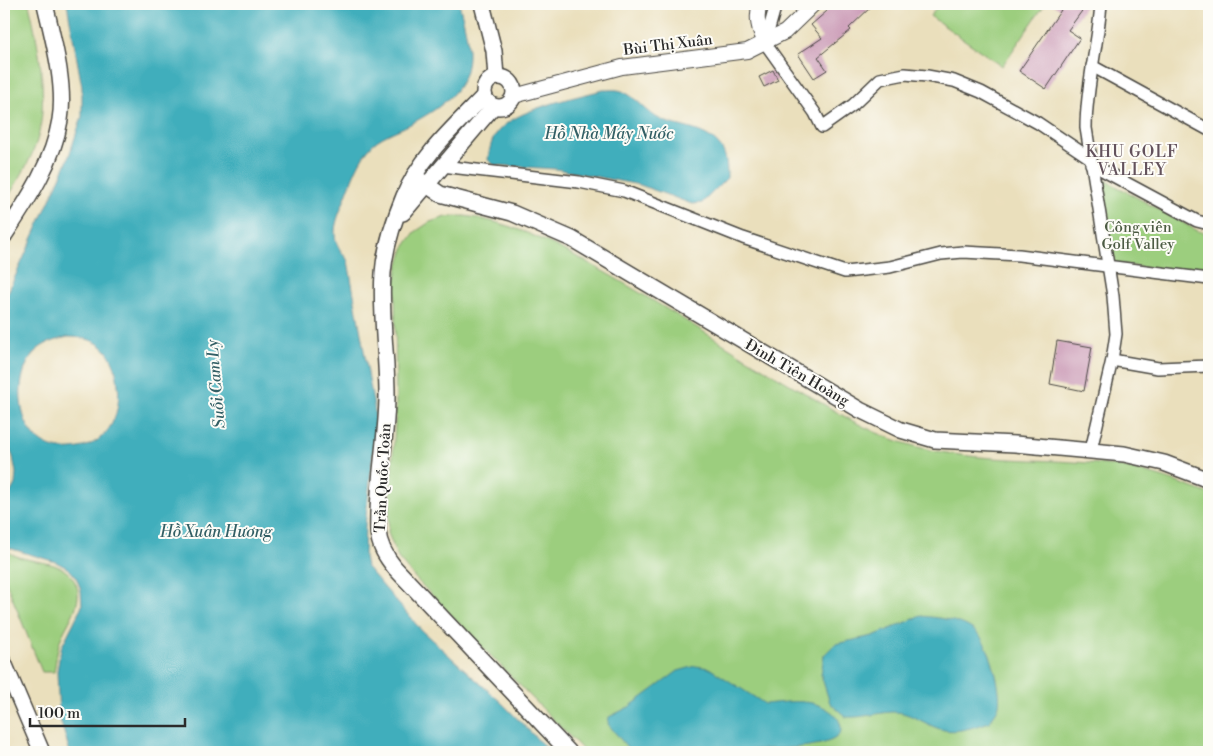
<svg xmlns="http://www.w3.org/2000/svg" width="1213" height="756" viewBox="0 0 1213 756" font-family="'Libre Bodoni',serif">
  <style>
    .green { fill: #9cce7e; stroke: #647c54 }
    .water { fill: #40aebc; stroke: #366c74; fill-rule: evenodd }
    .building { fill: #ca9ab6 }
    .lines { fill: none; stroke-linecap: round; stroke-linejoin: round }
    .minor-casing { stroke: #484641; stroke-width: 14 }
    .tertiary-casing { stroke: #484641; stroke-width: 16 }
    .secondary-casing { stroke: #484641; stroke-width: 18 }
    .minor { stroke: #fff; stroke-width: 11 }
    .tertiary { stroke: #fff; stroke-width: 14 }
    .secondary { stroke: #fff; stroke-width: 15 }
    .labels { text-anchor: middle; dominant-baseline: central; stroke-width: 4; stroke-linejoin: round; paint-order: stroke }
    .street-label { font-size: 15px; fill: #2b2b2b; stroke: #fdfcf7 }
    .park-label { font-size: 15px; fill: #4d5c44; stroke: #fdfcf7 }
    .water-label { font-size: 16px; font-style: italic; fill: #335f65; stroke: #fdfcf7 }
    .neighbourhood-label { font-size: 16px; letter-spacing: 1px; fill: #63525c; stroke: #fdfcf7 }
  </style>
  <rect width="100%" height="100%" fill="#fdfcf7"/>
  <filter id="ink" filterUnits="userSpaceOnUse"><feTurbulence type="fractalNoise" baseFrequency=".02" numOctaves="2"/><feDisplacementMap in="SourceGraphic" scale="10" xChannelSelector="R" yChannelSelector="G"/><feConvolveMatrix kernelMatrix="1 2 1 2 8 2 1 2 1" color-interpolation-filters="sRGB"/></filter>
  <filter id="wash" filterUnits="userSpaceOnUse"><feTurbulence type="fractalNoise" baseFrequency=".0096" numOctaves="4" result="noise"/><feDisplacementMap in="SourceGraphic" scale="20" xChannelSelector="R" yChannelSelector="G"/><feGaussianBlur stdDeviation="1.12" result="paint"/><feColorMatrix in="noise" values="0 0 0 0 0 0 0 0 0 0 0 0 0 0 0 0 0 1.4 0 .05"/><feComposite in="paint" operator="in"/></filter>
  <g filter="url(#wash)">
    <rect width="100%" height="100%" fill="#eadfbc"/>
    <g class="green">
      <path d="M4,4H29C39,46 51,107 34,149C26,169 15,186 4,203Z"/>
      <polygon points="939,4 1045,4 1002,66 930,16"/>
      <polygon points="1105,180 1198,231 1209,234 1209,279 1111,262 1098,185"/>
      <path d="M464,216C512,222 551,243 592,265C662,304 729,349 798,389C827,406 856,425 887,437C955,464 1028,457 1100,464C1138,468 1173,480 1209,494V752H585L417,580L398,558L388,533L396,408L395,284L398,266L405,246L415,232L430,222L446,217Z"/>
      <path d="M4,547C15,564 52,558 67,572C91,594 70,617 61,638C57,648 56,661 54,672H42L4,577Z"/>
    </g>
    <g class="water">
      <path d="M67,4H459C476,63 473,90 416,121C403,129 384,134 373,144C358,159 352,180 345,198C340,213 330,230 338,246C340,251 345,255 348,261L375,412V434L365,526L364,557L366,566L422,631L503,704L550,752H70L59,716L57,671L61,648L82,606L81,590L76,577L69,569L56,562L9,548L4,542V504L15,484L16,473L13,457L4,436V301L67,162L82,116V87ZM68,337C101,337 115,352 118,385C122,417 106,447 71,449C59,450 49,448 39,440C16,421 15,375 34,353C43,343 55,340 68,337Z"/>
      <path d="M603,90C609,90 617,89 622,91C636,97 644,109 656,117C676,129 703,126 719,145C727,153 727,168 727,178L702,203L692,204L640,185L556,169L494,165L488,160C489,151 491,141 496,134C511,110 576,97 603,90Z"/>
      <path d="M921,616C940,618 965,620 979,635C990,647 1002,689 999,705C998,711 992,717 989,722C975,727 955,734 940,729C924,724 909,711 892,712C876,713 862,718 846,717L830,703L821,675L824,655L835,644L873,636Z"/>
      <path d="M696,666L709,668L765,704C786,702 809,698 827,709C834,713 840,719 841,727C846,756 735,746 715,752H631L608,724L609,717L629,707L678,671Z"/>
    </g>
    <g id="blocks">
      <g class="building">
        <polygon points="835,4 874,4 849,28 851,30 818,57 827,70 814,78 798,54 822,38 811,25"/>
        <polygon points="1052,4 1087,4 1068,30 1080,38 1046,89 1019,71 1061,10"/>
        <polygon points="773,70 778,80 764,87 759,77"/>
        <polygon points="1057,341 1092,347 1084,391 1050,384"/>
      </g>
    </g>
  </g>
  <g filter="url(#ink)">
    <use href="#blocks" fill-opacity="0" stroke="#484641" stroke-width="1"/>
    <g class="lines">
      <g class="minor-casing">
        <g id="minor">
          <polyline points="776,4 765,43 815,113 822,127 853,105 880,79 905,74 927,76 954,81 981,92 1038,123 1090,158"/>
          <polyline points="1092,66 1209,130"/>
          <polyline points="1091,164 1197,221 1209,224"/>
          <polyline points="442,166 579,182 624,191 743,238 845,272 890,267 941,254 963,252 1019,255 1209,279"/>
          <polyline points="1112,360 1158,368 1209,366"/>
          <path d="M1091,450L1112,360L1116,334L1113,296L1086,128C1086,86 1098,45 1101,4"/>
        </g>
      </g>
      <g class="tertiary-casing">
        <g id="tertiary">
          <path d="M760,4C755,18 759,30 765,43"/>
          <polyline points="514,96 622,67 747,51 785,32 814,4"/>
        </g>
      </g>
      <g class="secondary-casing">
        <g id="secondary">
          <polyline points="482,4 494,51 496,77"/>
          <circle cx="499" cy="92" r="15"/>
          <path d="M484,96C455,126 420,157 404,196C394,220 385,248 383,273C380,314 387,354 387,395C387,440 376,486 378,531C379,546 386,557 395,568L569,752"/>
          <polyline points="414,176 440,194 512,213 572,239 860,410 901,430 935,440 1015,444 1124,454 1164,463 1209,480"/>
          <polyline points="403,213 493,107"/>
          <path d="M4,236C27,201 53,163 60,120C66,85 53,39 45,4"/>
          <polyline points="4,663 42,752"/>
        </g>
      </g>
      <use href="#minor" class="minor"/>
      <use href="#tertiary" class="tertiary"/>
      <use href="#secondary" class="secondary"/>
    </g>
  </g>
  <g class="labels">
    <g class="street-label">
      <text transform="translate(668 45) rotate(-7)">Bùi Thị Xuân</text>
      <text transform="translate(797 373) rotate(30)">Đinh Tiên Hoàng</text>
      <text transform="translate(383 478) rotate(-87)">Trần Quốc Toản</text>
    </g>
    <g class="park-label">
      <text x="1138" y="227">Công viên<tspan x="1138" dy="17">Golf Valley</tspan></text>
    </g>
    <g class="water-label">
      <text x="609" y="134">Hồ Nhà Máy Nước</text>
      <text transform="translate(216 384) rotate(-95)">Suối Cam Ly</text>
      <text x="216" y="532">Hồ Xuân Hương</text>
    </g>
    <g class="neighbourhood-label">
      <text x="1132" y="152">KHU GOLF<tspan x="1132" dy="18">VALLEY</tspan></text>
    </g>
  </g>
  <rect width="1213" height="756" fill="none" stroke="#fdfcf7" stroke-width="20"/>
  <path d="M30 718v8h155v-8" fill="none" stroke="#2b2b2b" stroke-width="2.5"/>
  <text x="38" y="718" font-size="15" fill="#2b2b2b" stroke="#fdfcf7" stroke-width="4" paint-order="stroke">100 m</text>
</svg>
